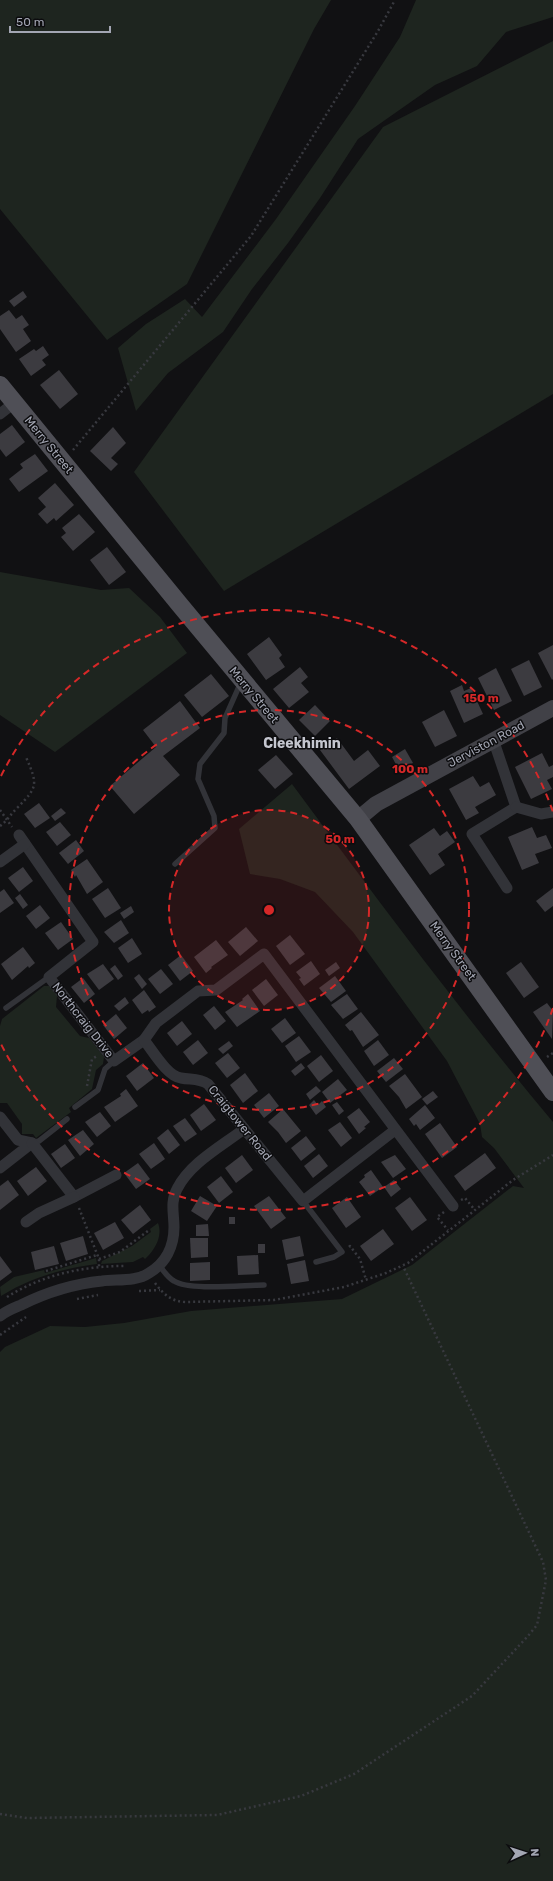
<svg xmlns="http://www.w3.org/2000/svg" width="553" height="1881" viewBox="0 0 553 1881" font-family="Rubik,sans-serif">
  <style>
    .green { fill: #1e251f }
    .building { fill: #3c3b40 }
    .lines { fill: none; stroke-linecap: round; stroke-linejoin: round }
    .path { stroke: #38393f; stroke-width: 2.5; stroke-dasharray: 2 3; stroke-linecap: butt }
    .service { stroke: #323338; stroke-width: 5.5 }
    .minor { stroke: #323338; stroke-width: 11 }
    .secondary { stroke: #414147; stroke-width: 16 }
    .primary { stroke: #4f4f56; stroke-width: 18 }
    .ring { fill: none; stroke: #d62828; stroke-width: 2; stroke-dasharray: 7 5 }
    .labels { text-anchor: middle; dominant-baseline: central; stroke-width: 3; stroke-linejoin: round; paint-order: stroke }
    .street-label { font-size: 12px; fill: #a3a6b3; stroke: #0c0c0e }
    .quarter-label { font-size: 14px; font-weight: bold; fill: #c4c6cf; stroke: #0c0c0e }
    .centre { fill: #d62828; stroke: #0c0c0e; stroke-width: 2 }
    .ring-label { font-size: 12px; text-anchor: middle; font-weight: bold; fill: #d62828; stroke: #0c0c0e; stroke-width: 3; stroke-linejoin: round; paint-order: stroke }
  </style>
  <rect width="100%" height="100%" fill="#111113"/>
  <g class="green">
    <polygon points="0,0 331,0 314,29 187,284 107,340 0,209"/>
    <polygon points="416,0 553,0 553,17 506,32 477,66 435,85 358,139 320,198 288,243 252,289 223,332 168,373 136,411 118,348 146,324 185,299 202,317 276,219 355,106 400,37"/>
    <polygon points="553,41 553,394 224,591 134,472 383,127"/>
    <polygon points="0,572 101,590 129,588 160,617 187,653 55,752 0,715"/>
    <path d="M292,784C376,898 461,1012 553,1122V1881H0V1352L5,1347L50,1326L85,1327L124,1323L191,1311L342,1299L412,1265L513,1186L524,1188L494,1148L482,1137L480,1124L447,1061L353,932L315,892L280,879L250,874L239,829Z"/>
    <polygon points="44,986 49,986 57,996 56,1007 80,1036 89,1038 104,1057 103,1064 96,1070 92,1089 69,1108 71,1112 36,1138 33,1134 22,1134 22,1124 7,1103 0,1103 0,1026 2,1019"/>
    <path d="M158,1223C163,1236 155,1250 145,1259L143,1257L133,1262L101,1264L102,1261L132,1246L151,1232L150,1229Z"/>
    <path d="M96,1258L97,1264C63,1268 30,1278 1,1296L0,1287L14,1277L44,1270L45,1273Z"/>
  </g>
  <g class="building">
    <polygon points="23,291 27,297 14,307 9,301"/>
    <polygon points="9,310 16,319 22,315 29,325 23,329 31,341 16,352 0,329 0,316"/>
    <polygon points="43,346 49,355 42,360 46,365 31,376 19,359 34,349 36,351"/>
    <polygon points="59,370 78,394 60,409 40,385"/>
    <polygon points="12,425 25,442 6,457 0,449 0,434"/>
    <polygon points="113,427 126,443 111,458 118,464 111,471 90,451"/>
    <polygon points="35,454 48,471 19,492 9,479 23,468 20,464"/>
    <polygon points="55,483 74,505 56,521 54,518 47,524 38,514 46,507 38,498"/>
    <polygon points="79,514 95,532 73,551 61,537 66,533 62,528"/>
    <polygon points="107,547 126,572 109,585 90,560"/>
    <polygon points="269,637 282,655 279,658 285,667 266,680 247,654"/>
    <polygon points="553,645 553,679 552,680 538,653"/>
    <polygon points="529,660 542,687 524,696 511,669"/>
    <polygon points="300,667 308,677 301,683 309,692 289,708 273,689"/>
    <polygon points="496,668 512,701 494,710 478,678"/>
    <polygon points="211,674 229,696 202,717 184,695"/>
    <polygon points="462,685 464,691 471,688 483,714 464,723 450,691"/>
    <polygon points="180,701 200,728 163,756 180,775 134,814 110,786 156,747 143,730"/>
    <polygon points="315,705 330,721 315,736 299,720"/>
    <polygon points="444,710 457,736 435,747 422,722"/>
    <polygon points="337,738 354,761 368,750 380,766 349,789 320,750"/>
    <polygon points="405,749 413,763 399,770 392,757"/>
    <polygon points="542,753 549,767 553,765 553,777 547,780 552,789 531,799 515,767"/>
    <polygon points="276,755 293,774 275,789 258,770"/>
    <polygon points="473,776 480,787 489,782 496,795 475,807 479,813 466,820 449,789"/>
    <polygon points="39,803 50,818 35,828 24,814"/>
    <polygon points="61,808 66,813 55,821 51,816"/>
    <polygon points="60,822 71,835 57,846 46,832"/>
    <polygon points="532,827 537,838 546,835 552,848 535,854 539,863 522,870 508,837"/>
    <polygon points="434,828 440,836 447,831 455,842 438,854 445,865 430,875 409,845"/>
    <polygon points="76,840 84,851 68,864 59,853"/>
    <polygon points="87,859 103,882 87,894 76,875 75,877 71,870"/>
    <polygon points="23,867 33,881 19,892 8,878"/>
    <polygon points="108,888 121,908 105,918 92,899"/>
    <polygon points="553,888 553,906 545,912 536,901"/>
    <polygon points="4,889 14,903 0,913 0,892"/>
    <polygon points="20,894 28,905 23,909 15,898"/>
    <polygon points="40,905 50,918 36,929 26,916"/>
    <polygon points="131,906 134,912 124,919 120,913"/>
    <polygon points="121,920 129,933 114,943 104,932"/>
    <polygon points="61,922 73,939 58,950 45,933"/>
    <polygon points="246,927 258,941 240,956 228,942"/>
    <polygon points="290,935 305,954 290,965 276,946"/>
    <polygon points="132,938 142,954 128,963 118,948"/>
    <polygon points="216,940 228,955 211,967 212,968 206,973 194,957"/>
    <polygon points="23,947 35,963 29,968 28,966 12,980 1,964"/>
    <polygon points="181,955 193,971 180,981 168,965"/>
    <polygon points="311,961 320,974 304,986 299,979 301,978 296,972"/>
    <polygon points="336,962 340,968 329,976 325,970"/>
    <polygon points="521,962 539,987 524,998 506,973"/>
    <polygon points="103,964 114,979 99,990 87,974"/>
    <polygon points="115,965 123,976 118,980 110,969"/>
    <polygon points="161,969 173,984 160,994 148,979"/>
    <polygon points="139,974 147,984 142,989 134,978"/>
    <polygon points="335,976 346,991 331,1002 319,988"/>
    <polygon points="83,978 95,994 84,1003 71,987"/>
    <polygon points="266,979 278,995 264,1006 252,990"/>
    <polygon points="144,990 156,1007 149,1012 148,1010 142,1014 132,1000"/>
    <polygon points="248,994 260,1011 237,1027 225,1012 243,1000 242,999"/>
    <polygon points="347,994 358,1009 343,1019 331,1005"/>
    <polygon points="125,997 129,1003 119,1011 114,1006"/>
    <polygon points="547,1003 553,1011 552,1039 533,1012"/>
    <polygon points="214,1006 226,1021 215,1030 203,1015"/>
    <polygon points="361,1012 379,1035 363,1047 352,1030 350,1031 345,1025"/>
    <polygon points="116,1014 127,1028 114,1039 103,1025"/>
    <polygon points="285,1018 296,1033 282,1043 271,1029"/>
    <polygon points="182,1021 192,1034 177,1046 167,1033"/>
    <polygon points="299,1036 311,1052 296,1062 285,1046"/>
    <polygon points="198,1040 208,1053 193,1065 183,1052"/>
    <polygon points="378,1040 389,1055 374,1066 364,1051"/>
    <polygon points="229,1041 233,1046 223,1054 218,1049"/>
    <polygon points="228,1053 240,1068 227,1078 215,1063"/>
    <polygon points="321,1055 333,1071 319,1082 307,1066"/>
    <polygon points="394,1058 403,1069 386,1082 377,1071"/>
    <polygon points="143,1063 154,1078 137,1091 126,1076"/>
    <polygon points="301,1063 305,1068 295,1076 291,1071"/>
    <polygon points="245,1073 258,1091 243,1103 230,1085"/>
    <polygon points="405,1074 422,1097 406,1109 399,1097 389,1086"/>
    <polygon points="338,1079 347,1090 330,1103 322,1092"/>
    <polygon points="316,1086 321,1091 310,1100 306,1094"/>
    <polygon points="126,1089 138,1106 115,1122 104,1107 121,1096 120,1094"/>
    <polygon points="433,1091 438,1097 427,1105 422,1099"/>
    <polygon points="269,1093 279,1106 264,1118 254,1105"/>
    <polygon points="314,1100 318,1105 322,1101 326,1107 316,1115 309,1105"/>
    <polygon points="337,1102 344,1111 339,1115 332,1105"/>
    <polygon points="204,1104 216,1120 201,1131 190,1115"/>
    <polygon points="425,1105 435,1118 420,1130 416,1124 414,1126 409,1119"/>
    <polygon points="359,1108 370,1122 364,1127 366,1128 359,1134 347,1117"/>
    <polygon points="283,1109 301,1131 286,1143 278,1132 268,1122"/>
    <polygon points="100,1112 111,1126 97,1137 85,1122"/>
    <polygon points="185,1118 197,1134 185,1142 173,1126"/>
    <polygon points="340,1122 352,1138 341,1147 328,1130"/>
    <polygon points="440,1123 457,1147 442,1158 425,1134"/>
    <polygon points="168,1129 180,1145 169,1154 157,1138"/>
    <polygon points="83,1130 94,1144 80,1156 68,1140"/>
    <polygon points="306,1136 316,1149 301,1161 291,1148"/>
    <polygon points="154,1143 165,1159 151,1169 139,1154"/>
    <polygon points="65,1144 75,1158 61,1168 51,1154"/>
    <polygon points="485,1153 496,1168 465,1191 454,1176"/>
    <polygon points="319,1154 328,1166 313,1178 304,1166"/>
    <polygon points="242,1155 253,1170 236,1183 225,1168"/>
    <polygon points="395,1155 406,1169 393,1178 381,1162"/>
    <polygon points="138,1163 150,1179 136,1189 124,1173"/>
    <polygon points="36,1167 47,1181 28,1196 17,1181"/>
    <polygon points="371,1170 383,1187 370,1196 359,1182 365,1177 364,1175"/>
    <polygon points="221,1176 233,1192 219,1203 207,1187"/>
    <polygon points="8,1180 19,1195 0,1210 0,1186"/>
    <polygon points="394,1180 401,1189 391,1197 384,1187"/>
    <polygon points="200,1196 217,1206 207,1221 191,1211"/>
    <polygon points="269,1196 286,1218 271,1229 254,1206"/>
    <polygon points="347,1197 361,1217 346,1228 332,1208"/>
    <polygon points="410,1197 427,1220 412,1231 395,1208"/>
    <polygon points="140,1205 151,1220 133,1234 121,1220"/>
    <rect x="229" y="1217" width="6" height="7"/>
    <polygon points="115,1222 124,1238 103,1250 94,1233"/>
    <polygon points="208,1224 209,1236 196,1236 196,1225"/>
    <polygon points="383,1229 394,1244 371,1261 360,1246"/>
    <polygon points="83,1236 88,1254 66,1261 60,1243"/>
    <polygon points="300,1236 304,1256 286,1260 282,1240"/>
    <polygon points="190,1238 208,1238 208,1257 191,1258"/>
    <rect x="258" y="1244" width="7" height="9"/>
    <polygon points="54,1246 59,1264 35,1270 31,1252"/>
    <polygon points="258,1255 259,1274 238,1275 237,1256"/>
    <polygon points="0,1256 12,1272 0,1281"/>
    <polygon points="305,1260 309,1281 291,1284 287,1264"/>
    <polygon points="210,1262 210,1280 190,1281 190,1263"/>
  </g>
  <g class="lines">
    <g class="path">
      <polyline points="73,450 251,236 378,31 395,0"/>
      <polyline points="0,810 12,827"/>
      <path d="M0,826C7,821 11,814 17,808C38,787 38,785 26,757"/>
      <polyline points="547,1057 553,1053"/>
      <polyline points="87,1086 92,1059 97,1056"/>
      <polyline points="461,1200 465,1198 474,1209"/>
      <polyline points="79,1208 99,1259 99,1268"/>
      <polyline points="444,1212 437,1217 448,1230"/>
      <polyline points="349,1247 350,1246 360,1259 366,1280"/>
      <polyline points="99,1259 120,1252 149,1230"/>
      <polyline points="46,1271 97,1255"/>
      <path d="M155,1283C163,1294 172,1302 186,1302L274,1300L344,1287L386,1273L408,1263L513,1180L553,1155"/>
      <polyline points="139,1291 160,1290"/>
      <path d="M7,1297C42,1275 83,1266 124,1266"/>
      <polyline points="77,1299 98,1295"/>
      <polyline points="0,1335 26,1317"/>
      <polyline points="0,1814 27,1818 217,1815 301,1796 354,1774 472,1696 528,1636 537,1625 546,1580 543,1562 403,1266"/>
    </g>
    <g class="service">
      <polyline points="175,864 215,828 214,816 198,779 200,764 224,733 225,718 241,682"/>
      <polyline points="6,1008 49,977"/>
      <polyline points="75,1107 98,1090 105,1069 114,1061"/>
      <polyline points="32,1143 39,1141 67,1119"/>
      <polyline points="303,1201 342,1252 334,1257 316,1262"/>
      <path d="M159,1265C164,1271 167,1277 174,1281C190,1291 243,1285 264,1285"/>
    </g>
    <g class="minor">
      <polyline points="0,414 14,403"/>
      <polyline points="493,739 516,807 472,834 507,888"/>
      <polyline points="516,807 541,814 553,812"/>
      <polyline points="19,835 93,942 49,977 114,1061 144,1040"/>
      <polyline points="0,862 25,844"/>
      <polyline points="0,1117 18,1140 32,1143 0,1168"/>
      <path d="M395,1130L303,1201L208,1084C199,1078 191,1080 181,1078C167,1076 153,1051 144,1040L156,1023L198,991L216,990L264,954L453,1206"/>
      <polyline points="32,1143 74,1197 116,1175"/>
      <polyline points="26,1222 39,1213 74,1197"/>
      <path d="M0,1316C6,1311 14,1308 21,1305C47,1292 73,1284 102,1281C117,1279 136,1282 149,1273C166,1263 174,1246 174,1227C174,1214 170,1202 177,1189C190,1163 222,1146 244,1129"/>
    </g>
    <polyline class="secondary" points="358,819 376,804 553,708"/>
    <polyline class="primary" points="0,385 180,605 358,819 553,1092"/>
  </g>
  <circle cx="269" cy="910" r="100" fill="#d62828" fill-opacity=".12"/>
  <g class="ring">
    <circle cx="269" cy="910" r="100"/>
    <circle cx="269" cy="910" r="200"/>
    <path d="M553 1008A300 300 0 0 1 1 1044M1 776A300 300 0 0 1 553 812"/>
  </g>
  <g class="labels">
    <g class="street-label">
      <text transform="translate(49 445) rotate(51)">Merry Street</text>
      <text transform="translate(254 695) rotate(50)">Merry Street</text>
      <text transform="translate(486 744) rotate(-28)">Jerviston Road</text>
      <text transform="translate(453 951) rotate(54)">Merry Street</text>
      <text transform="translate(83 1020) rotate(52)">Northcraig Drive</text>
      <text transform="translate(240 1123) rotate(51)">Craigtower Road</text>
    </g>
    <g class="quarter-label">
      <text x="302" y="743">Cleekhimin</text>
    </g>
  </g>
  <circle cx="269" cy="910" r="6" class="centre"/>
  <g class="ring-label">
    <text x="481" y="702">150 m</text>
    <text x="410" y="773">100 m</text>
    <text x="340" y="843">50 m</text>
  </g>
  <g transform="translate(525 1853) rotate(87)" stroke="#0c0c0e" stroke-width="3" paint-order="stroke">
  <path d="M0-3L7 15L0 10L-7 15Z" fill="#a3a6b3"/>
  <text y="-6" font-size="11" font-weight="bold" text-anchor="middle" fill="#a3a6b3">N</text>
  </g>
  <path d="M10 26v6h100v-6" fill="none" stroke="#a3a6b3" stroke-width="2"/>
  <text x="16" y="26" font-size="12" fill="#a3a6b3" stroke="#0c0c0e" stroke-width="3" paint-order="stroke">50 m</text>
</svg>
